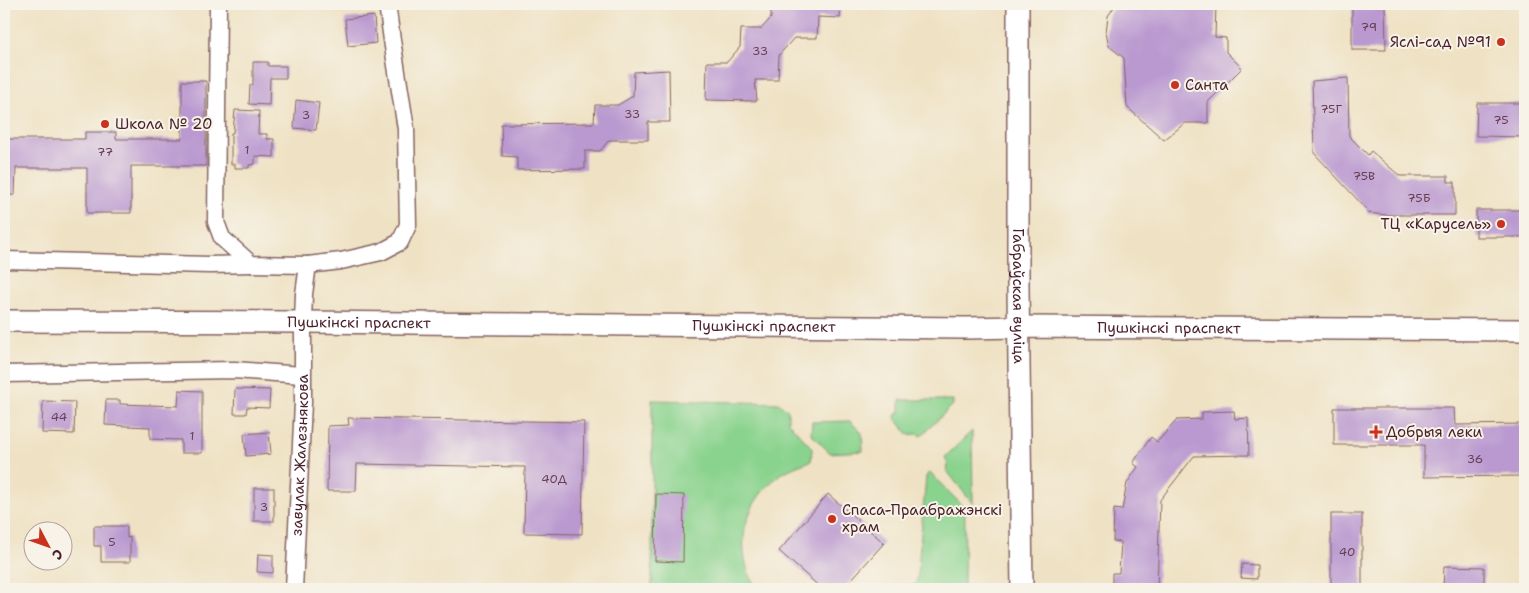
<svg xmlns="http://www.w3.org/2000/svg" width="1529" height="593" viewBox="0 0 1529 593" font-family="'Shantell Sans',sans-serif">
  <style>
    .green { fill: #8ad38e; stroke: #6a795c }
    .building { fill: #ba99d0 }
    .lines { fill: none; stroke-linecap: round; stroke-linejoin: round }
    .minor-casing { stroke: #846361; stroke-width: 19 }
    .major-casing { stroke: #846361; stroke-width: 24 }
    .minor { stroke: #fff; stroke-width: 16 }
    .major { stroke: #fff; stroke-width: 21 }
    .poi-dot { fill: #c8321e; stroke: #f7f3e8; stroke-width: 2 }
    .labels { text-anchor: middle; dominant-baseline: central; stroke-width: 4; stroke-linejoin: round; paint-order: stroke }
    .number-label { font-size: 12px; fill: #663e54 }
    .poi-label { font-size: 15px; fill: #4a1f2b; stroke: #f7f3e8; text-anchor: start }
    .street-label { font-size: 15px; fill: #4a1f2b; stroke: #f7f3e8 }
  </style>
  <rect width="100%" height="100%" fill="#f7f3e8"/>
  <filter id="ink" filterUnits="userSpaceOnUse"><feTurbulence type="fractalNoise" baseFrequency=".02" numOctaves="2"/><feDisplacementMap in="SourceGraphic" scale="10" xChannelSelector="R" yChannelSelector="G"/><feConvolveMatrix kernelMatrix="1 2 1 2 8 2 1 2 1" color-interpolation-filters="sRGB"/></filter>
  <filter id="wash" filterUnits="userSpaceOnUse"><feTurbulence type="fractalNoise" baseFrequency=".0096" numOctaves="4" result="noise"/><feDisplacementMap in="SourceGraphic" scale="20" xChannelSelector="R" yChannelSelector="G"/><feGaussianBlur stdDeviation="1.12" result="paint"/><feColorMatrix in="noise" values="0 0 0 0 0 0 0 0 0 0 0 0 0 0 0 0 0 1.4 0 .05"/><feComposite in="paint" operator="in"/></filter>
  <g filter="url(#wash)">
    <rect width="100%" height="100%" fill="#efe2c4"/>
    <g class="green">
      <path d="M652,400L779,403L788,410V422L812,448L811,461C799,465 785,470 776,478C742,506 733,552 757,589H652Z"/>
      <polygon points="900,400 953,400 953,405 921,436 917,434 909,435 895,418 896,414 900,413"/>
      <polygon points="850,421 862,433 863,451 830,453 811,434 812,422"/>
      <polygon points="972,431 973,504 947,471 948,465 945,457"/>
      <polygon points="930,473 965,508 964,589 911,589 917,581 926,476"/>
    </g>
    <g id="blocks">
      <g class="building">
        <polygon points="771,4 841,4 840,18 818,17 817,38 794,38 779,55 778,80 755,80 757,101 706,100 707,62 727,62 740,47 741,29 761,29 771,18"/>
        <polygon points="1116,4 1216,4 1215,37 1226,38 1226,52 1242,68 1208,102 1208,123 1185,123 1164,140 1127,107 1124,58 1109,46 1106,32 1108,16"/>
        <polygon points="1352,4 1385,4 1386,50 1352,50"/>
        <polygon points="374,16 376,43 348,46 345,19"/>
        <polygon points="253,62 268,62 268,66 286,66 286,78 270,78 269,105 249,104 250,85 253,85"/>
        <polygon points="669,70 670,122 648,122 648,140 609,140 600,151 585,151 585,169 517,170 517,157 502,156 501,124 594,123 595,105 618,105 633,96 634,72"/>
        <polygon points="1348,78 1349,136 1368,155 1371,151 1400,176 1448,176 1448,182 1455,182 1455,215 1387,215 1367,213 1367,210 1314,153 1312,81"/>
        <polygon points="182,81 206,81 206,166 131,166 131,213 87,213 87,168 16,168 15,195 4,195 4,139 85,139 85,132 116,132 116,139 182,139"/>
        <polygon points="296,100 319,103 316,130 294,128"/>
        <polygon points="1477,103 1525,103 1525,137 1476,136"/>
        <polygon points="235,110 259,111 258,134 267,134 267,139 274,139 274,157 255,156 255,164 249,165 249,168 235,168 235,164 231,164 231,133 233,133"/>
        <rect x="1476" y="210" width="49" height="27"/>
        <polygon points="235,389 270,390 269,408 247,407 246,414 234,414"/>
        <polygon points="179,390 202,391 202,453 181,453 181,440 150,439 150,427 105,425 106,400 120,400 120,404 178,406"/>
        <polygon points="43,401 75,402 74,434 42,433"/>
        <polygon points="1334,408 1454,408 1455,425 1525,424 1525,476 1424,477 1424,445 1334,445"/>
        <polygon points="1234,411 1235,419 1248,418 1249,455 1194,456 1160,500 1157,589 1112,589 1112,573 1119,573 1121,542 1113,541 1114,509 1122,510 1127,483 1138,467 1133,463 1151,437 1157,442 1177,420 1202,419 1202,412"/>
        <polygon points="348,418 584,422 582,534 524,533 525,467 357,464 356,491 327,491 328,426 349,425"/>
        <polygon points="269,432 271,454 246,456 244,434"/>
        <rect x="254" y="488" width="20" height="33"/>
        <polygon points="656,494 684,495 683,562 655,561"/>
        <polygon points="828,494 884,543 843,589 822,589 779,551"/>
        <rect x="1331" y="514" width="31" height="75"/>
        <polygon points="94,526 127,526 127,538 130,537 130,562 101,562 101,546 94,546"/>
        <polygon points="258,554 273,555 273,573 257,572"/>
        <polygon points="1242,564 1257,565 1257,579 1241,578"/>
        <polygon points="1444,566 1484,567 1484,589 1443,589"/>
      </g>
    </g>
  </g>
  <g filter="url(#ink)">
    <use href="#blocks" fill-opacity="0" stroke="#846361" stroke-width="1"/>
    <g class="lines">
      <g class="minor-casing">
        <g id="minor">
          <polyline points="218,4 216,222 222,238 251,264 308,265"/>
          <polyline points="4,260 210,265 251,264"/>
          <polyline points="4,374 234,370 302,375"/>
          <path id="s1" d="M294,589L303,403V322L304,294L308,265L341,261L381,252L400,242L408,225L406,129L392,40L387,4"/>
        </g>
      </g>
      <g class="major-casing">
        <g id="major">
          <path id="s2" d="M1018,4V286L1022,589"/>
          <path id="s3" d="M4,321L303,322L966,328L1019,327L1525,330"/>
        </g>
      </g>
      <use href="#minor" class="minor"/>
      <use href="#major" class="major"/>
    </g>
  </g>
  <g class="poi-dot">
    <circle cx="1501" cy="42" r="5"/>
    <circle cx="1175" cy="85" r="5"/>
    <circle cx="105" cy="124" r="5"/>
    <circle cx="1501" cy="224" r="5"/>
    <path d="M1373.5 424.5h5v5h5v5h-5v5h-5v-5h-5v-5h5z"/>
    <circle cx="832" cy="519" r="5"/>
  </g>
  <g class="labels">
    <g class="number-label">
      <text x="1369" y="27">79</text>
      <text x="760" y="51">33</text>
      <text x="1331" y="109">75Г</text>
      <text x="632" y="114">33</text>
      <text x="306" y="115">3</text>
      <text x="1501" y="120">75</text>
      <text x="247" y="150">1</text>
      <text x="105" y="152">77</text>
      <text x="1364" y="176">75В</text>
      <text x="1419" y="198">75Б</text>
      <text x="59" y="417">44</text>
      <text x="192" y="436">1</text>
      <text x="1475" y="459">36</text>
      <text x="554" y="479">40Д</text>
      <text x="264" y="507">3</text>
      <text x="112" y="542">5</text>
      <text x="1347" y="552">40</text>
    </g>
    <g class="poi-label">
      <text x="1491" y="42" text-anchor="end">Яслі-сад №91</text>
      <text x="1185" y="85">Санта</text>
      <text x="115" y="124">Школа № 20</text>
      <text x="1491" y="224" text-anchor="end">ТЦ «Карусель»</text>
      <text x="1386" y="432">Добрыя леки</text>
      <text x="842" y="510">Спаса-Праабражэнскі<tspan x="842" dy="17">храм</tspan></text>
    </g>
    <g class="street-label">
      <text stroke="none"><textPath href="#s2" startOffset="292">Габраўская вуліца</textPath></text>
      <text stroke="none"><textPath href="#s3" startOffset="355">Пушкінскі праспект</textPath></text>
      <text stroke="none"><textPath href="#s3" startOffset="760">Пушкінскі праспект</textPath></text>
      <text stroke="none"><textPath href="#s3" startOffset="1165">Пушкінскі праспект</textPath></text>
      <text stroke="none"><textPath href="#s1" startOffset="134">завулак Жалезнякова</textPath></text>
    </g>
  </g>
  <rect width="1529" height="593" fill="none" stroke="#f7f3e8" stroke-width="20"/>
  <g transform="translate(48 546) rotate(131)"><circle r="24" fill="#f7f3e8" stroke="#b29e9c"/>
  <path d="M0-4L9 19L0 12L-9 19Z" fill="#c8321e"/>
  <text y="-8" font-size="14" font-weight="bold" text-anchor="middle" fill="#4a1f2b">С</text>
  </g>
</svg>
